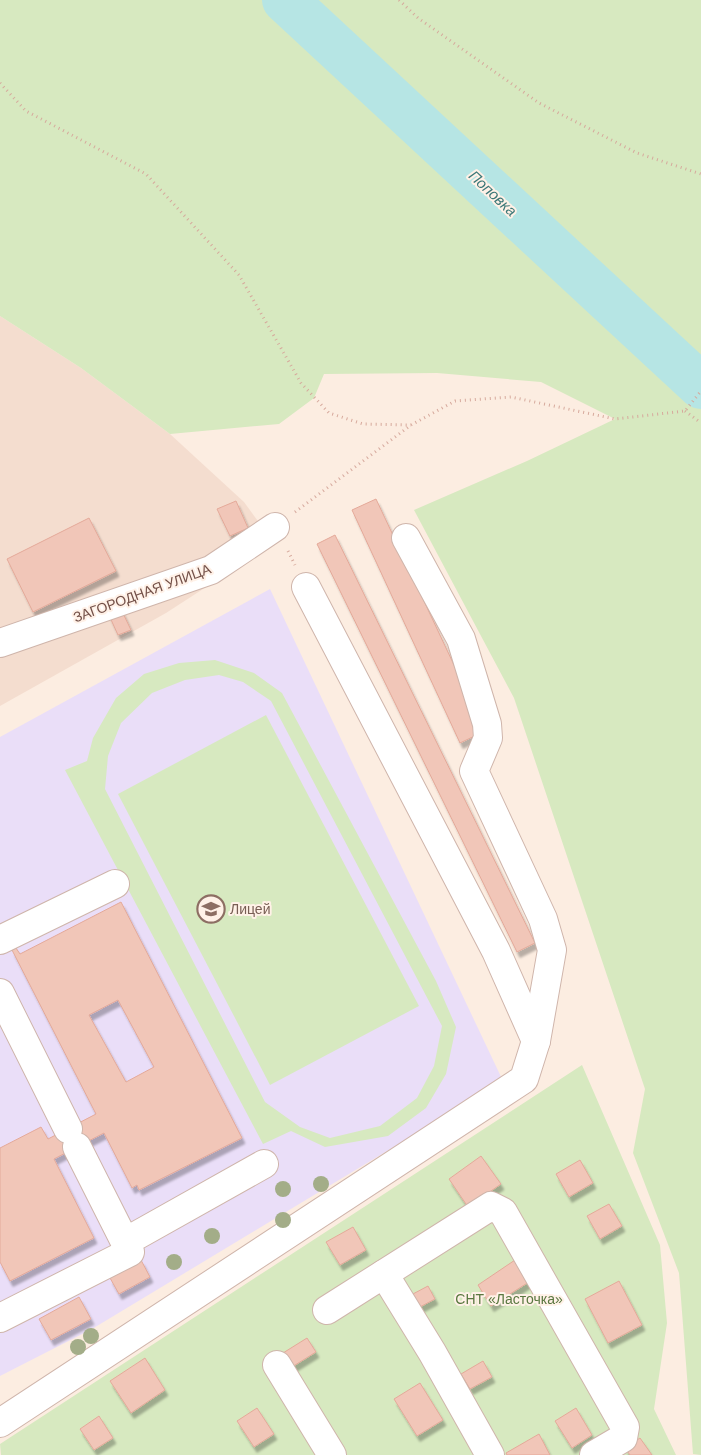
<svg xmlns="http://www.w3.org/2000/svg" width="701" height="1455" viewBox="0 0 701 1455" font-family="Helvetica,sans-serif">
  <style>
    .residential { fill: #f4ddcf }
    .education { fill: #eadef8 }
    .green { fill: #d7e9c0; fill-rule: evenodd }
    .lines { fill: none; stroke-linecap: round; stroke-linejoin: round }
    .river { stroke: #b6e5e4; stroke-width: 46 }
    .building { fill: #f1c6b8; stroke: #e4a999; fill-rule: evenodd; filter: url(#shadow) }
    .minor-casing { stroke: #cfb5ab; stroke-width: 30 }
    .path { stroke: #d6a99c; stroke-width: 3; stroke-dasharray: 1 4; stroke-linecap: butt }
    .minor { stroke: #fff; stroke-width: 28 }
    .tree { fill: #a3ad88 }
    .labels { text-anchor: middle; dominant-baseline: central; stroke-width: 4; stroke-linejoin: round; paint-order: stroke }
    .street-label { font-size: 14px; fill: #735048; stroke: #fff1e7 }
    .education-label { font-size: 14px; fill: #785e54; stroke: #fff1e7; text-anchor: start }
    .park-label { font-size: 14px; fill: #5a7840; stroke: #fff1e7 }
    .water-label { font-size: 15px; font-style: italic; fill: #3c7878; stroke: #fff1e7 }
  </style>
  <defs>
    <filter id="shadow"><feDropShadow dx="3" dy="5.5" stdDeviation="1" flood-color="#0004"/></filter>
  </defs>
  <rect width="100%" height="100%" fill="#fcede1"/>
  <polygon class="residential" points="0,316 81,368 170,434 244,502 274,543 166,613 0,706"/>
  <polygon class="education" points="270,589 503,1081 92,1329 0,1376 0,737"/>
  <g class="green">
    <polygon points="0,0 701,0 701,1455 693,1454 679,1273 633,1153 645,1089 514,698 414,510 527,461 615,419 541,382 437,373 324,374 314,398 279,424 170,434 81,368 0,316"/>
    <path d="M215,660L254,673L282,693L436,981L456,1027L446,1074L426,1108L388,1136L325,1147L291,1131L263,1144L65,770L87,761L93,738L116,698L144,674L179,663ZM219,675L243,682L271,701L442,1026L434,1066L417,1098L380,1126L330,1138L300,1127L265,1102L105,789L108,756L121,723L152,693L185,680Z"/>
    <polygon points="266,715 419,1006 270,1085 118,794"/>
    <polygon points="582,1065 660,1245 667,1323 654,1409 676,1455 1,1455 0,1444"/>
  </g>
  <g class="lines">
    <polyline class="river" points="285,0 701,386"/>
  </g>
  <g class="building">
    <polygon points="376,499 485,731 460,743 352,510"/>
    <polygon points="236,501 248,528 230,536 217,509"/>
    <polygon points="89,518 116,571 33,612 7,559"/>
    <polygon points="335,535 535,943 517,952 317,544"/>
    <polygon points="120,607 131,630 118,635 108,613"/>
    <path d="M121,902L242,1138L139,1190L137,1185L132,1188L104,1133L54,1159L94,1238L10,1281L0,1262V1148L41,1127L48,1139L96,1114L12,950L16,948L20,954ZM118,1000L154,1067L126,1082L89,1015Z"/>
    <polygon points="481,1156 501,1184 468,1207 449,1179"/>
    <polygon points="580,1160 593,1183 569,1197 556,1174"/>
    <polygon points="609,1204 622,1226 600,1239 587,1216"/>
    <polygon points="353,1227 366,1250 340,1265 326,1242"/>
    <polygon points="141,1260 150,1277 119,1294 110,1278"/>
    <polygon points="515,1260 529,1282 491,1306 478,1285"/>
    <polygon points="619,1281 642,1325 608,1343 585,1299"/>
    <polygon points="428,1286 435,1299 418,1308 411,1295"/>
    <polygon points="79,1297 91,1319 51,1340 39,1319"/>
    <polygon points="307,1338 316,1352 292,1367 283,1353"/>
    <polygon points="145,1358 165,1390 131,1413 110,1381"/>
    <polygon points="483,1361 492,1377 470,1389 461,1374"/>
    <polygon points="420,1383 443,1420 417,1436 394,1399"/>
    <polygon points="257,1408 274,1434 254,1447 237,1421"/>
    <polygon points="576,1408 592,1435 572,1448 555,1421"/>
    <polygon points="99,1416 113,1438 94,1450 80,1429"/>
    <polygon points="539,1434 550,1455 507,1455 506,1453"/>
    <polygon points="640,1438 652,1455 630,1455 625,1448"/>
  </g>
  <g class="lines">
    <g class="minor-casing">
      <g id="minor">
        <polyline points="406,538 461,639 487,724 488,738 474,771 543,919 552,950 536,1041"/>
        <polyline points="0,643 211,570 275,527"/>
        <polyline points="0,940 115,884"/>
        <polyline points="0,993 68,1129"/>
        <polyline points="125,1242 264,1164"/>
        <polyline points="384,1274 432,1352 490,1455"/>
        <polyline points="327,1310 491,1206 503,1212 625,1427 623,1438 594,1455"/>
        <polyline points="0,1318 130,1252 77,1147"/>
        <polyline points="277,1365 332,1455"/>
        <polyline points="0,1423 524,1079 536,1041 496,951 306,587"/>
      </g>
    </g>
    <g class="path">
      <polyline points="399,0 418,18 539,103 637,153 701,174"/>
      <polyline points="0,83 26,111 146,174 239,275 301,383 329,413 363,424 411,425"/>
      <polyline points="685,411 701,423"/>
      <polyline points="295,512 411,425 455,401 511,397 615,419 685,411 701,391"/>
      <polyline points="288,551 295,565"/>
    </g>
    <use href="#minor" class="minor"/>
  </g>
  <g class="tree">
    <circle cx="321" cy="1184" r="8"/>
    <circle cx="283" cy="1189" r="8"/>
    <circle cx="283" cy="1220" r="8"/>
    <circle cx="212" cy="1236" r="8"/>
    <circle cx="174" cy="1262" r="8"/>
    <circle cx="91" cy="1336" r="8"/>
    <circle cx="78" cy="1347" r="8"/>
  </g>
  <defs>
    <g id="school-ring" transform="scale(1.4375)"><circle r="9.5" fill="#fff1e7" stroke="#8d6e63" stroke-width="1.5"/><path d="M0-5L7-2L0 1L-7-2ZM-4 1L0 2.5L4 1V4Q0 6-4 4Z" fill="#8d6e63"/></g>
  </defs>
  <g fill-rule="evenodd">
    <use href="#school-ring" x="211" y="909"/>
  </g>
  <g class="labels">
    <g class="street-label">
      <text transform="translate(142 593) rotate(-20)">ЗАГОРОДНАЯ УЛИЦА</text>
    </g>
    <g class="education-label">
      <text x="230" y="909">Лицей</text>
    </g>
    <g class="park-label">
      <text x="509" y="1299">СНТ «Ласточка»</text>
    </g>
    <g class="water-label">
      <text transform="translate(493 193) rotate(43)">Поповка</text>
    </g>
  </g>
</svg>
